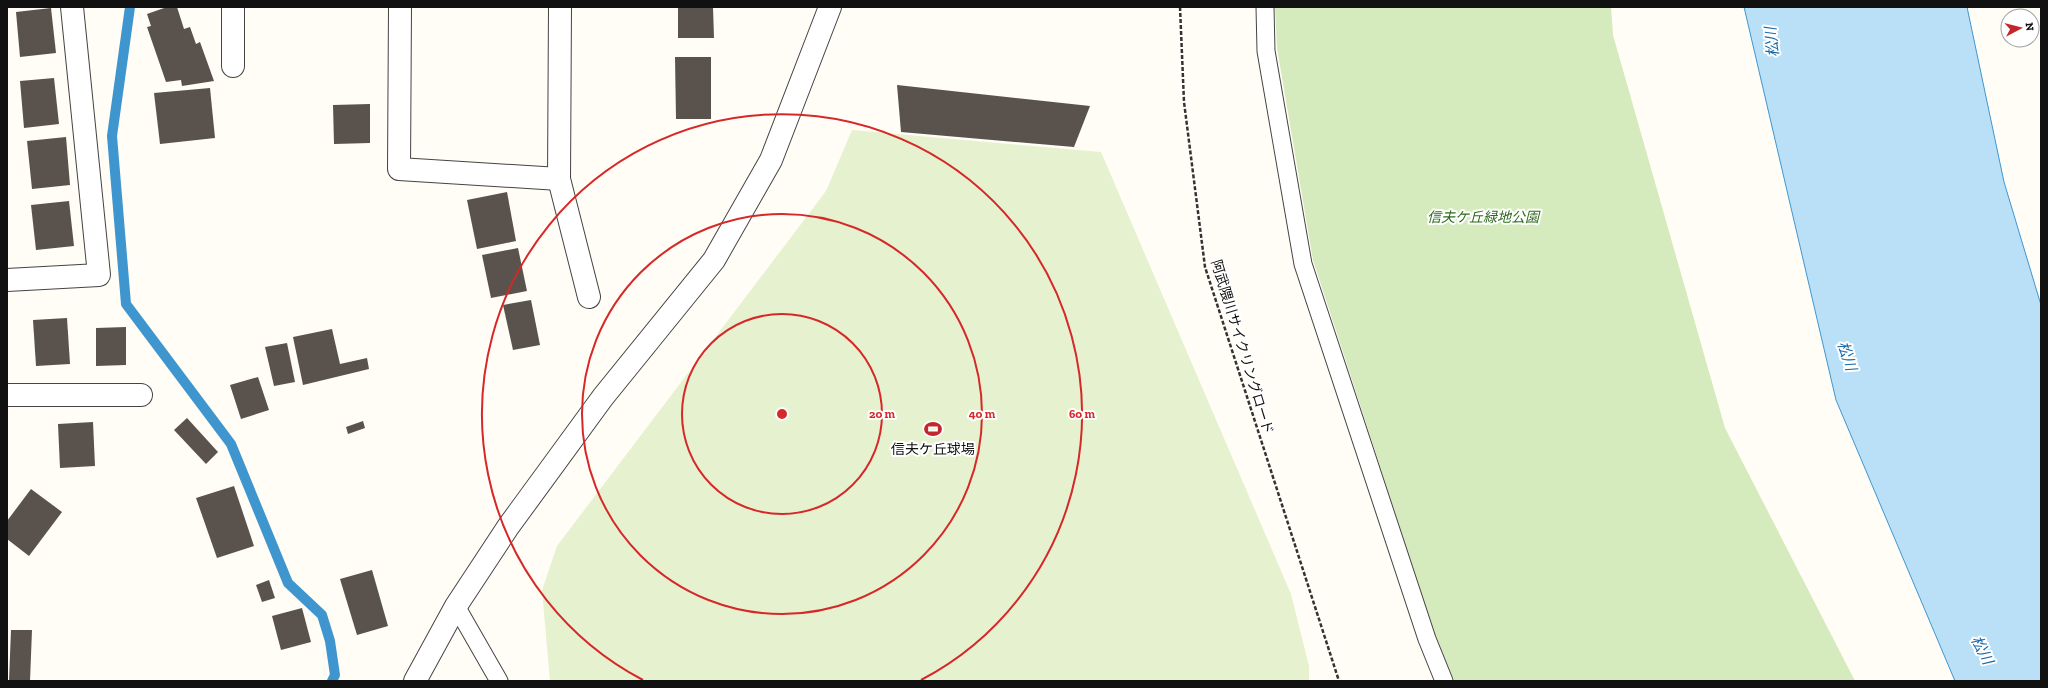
<svg xmlns="http://www.w3.org/2000/svg" width="2048" height="688" viewBox="0 0 2048 688" font-family="'Zilla Slab','Noto Sans JP',serif">
  <style>
    .green { fill: #d5ebbd }
    .pitch { fill: #e6f2cf }
    .water { fill: #b9e0f7; stroke: #3f96cf }
    .lines { fill: none; stroke-linecap: round; stroke-linejoin: round }
    .stream { stroke: #3f96cf; stroke-width: 10 }
    .building { fill: #5a524d }
    .service-casing { stroke: #444; stroke-width: 19 }
    .minor-casing { stroke: #444; stroke-width: 24 }
    .tertiary-casing { stroke: #444; stroke-width: 24 }
    .path { stroke: #333; stroke-width: 2.5; stroke-dasharray: 4 2; stroke-linecap: butt }
    .service { stroke: #fff; stroke-width: 17 }
    .minor { stroke: #fff; stroke-width: 22 }
    .tertiary { stroke: #fff; stroke-width: 22 }
    .ring { fill: none; stroke: #d62828; stroke-width: 2 }
    .labels { text-anchor: middle; dominant-baseline: central; stroke-width: 4; stroke-linejoin: round; paint-order: stroke }
    .park-label { font-size: 14px; font-style: italic; fill: #2f6b1f; stroke: #fff }
    .street-label { font-size: 14px; fill: #111; stroke: #fff }
    .poi-label { font-size: 14px; fill: #111; stroke: #fff }
    .water-label { font-size: 15px; font-style: italic; fill: #1768a6; stroke: #fff }
    .centre { fill: #d62828; stroke: #fff; stroke-width: 2 }
    .ring-label { font-size: 12px; text-anchor: middle; font-weight: bold; fill: #d62828; stroke: #fff; stroke-width: 4; stroke-linejoin: round; paint-order: stroke }
  </style>
  <rect width="100%" height="100%" fill="#fffdf5"/>
  <polygon class="green" points="1275,7 1611,7 1613,35 1725,428 1855,681 1454,681 1435,635 1313,260 1277,48"/>
  <polygon class="pitch" points="852,130 1101,152 1291,594 1309,666 1309,681 550,681 542,590 557,546 826,191"/>
  <polygon class="water" points="1744,7 1967,7 2004,182 2041,305 2041,681 1955,681 1836,400"/>
  <g class="lines">
    <polyline class="stream" points="130,7 112,136 126,304 231,444 288,583 322,615 330,641 335,675 332,681"/>
  </g>
  <g class="building">
    <polygon points="167,7 177,7 184,29 190,27 196,44 200,42 214,81 182,86 181,80 166,82 147,27 151,26 147,14"/>
    <polygon points="678,7 713,7 714,38 678,38"/>
    <polygon points="51,8 56,53 20,57 16,12"/>
    <polygon points="675,57 711,57 711,119 676,119"/>
    <polygon points="54,78 59,124 24,128 20,81"/>
    <polygon points="897,85 1090,106 1074,147 901,132"/>
    <polygon points="210,88 215,138 160,144 154,93"/>
    <polygon points="370,104 370,143 334,144 333,105"/>
    <polygon points="66,137 70,185 32,189 27,141"/>
    <polygon points="507,192 516,241 477,249 467,200"/>
    <polygon points="69,201 74,246 36,250 31,205"/>
    <polygon points="518,248 527,291 491,298 482,255"/>
    <polygon points="531,300 540,345 513,350 503,305"/>
    <polygon points="67,318 70,364 36,366 33,320"/>
    <polygon points="126,327 126,365 96,366 96,328"/>
    <polygon points="332,329 340,364 367,358 369,369 303,385 293,337"/>
    <polygon points="287,343 295,382 274,386 265,347"/>
    <polygon points="258,377 269,410 241,419 230,385"/>
    <polygon points="187,418 218,452 206,464 174,430"/>
    <polygon points="363,421 365,428 348,434 346,427"/>
    <polygon points="93,422 95,466 60,468 58,424"/>
    <polygon points="234,486 254,546 217,558 196,498"/>
    <polygon points="31,489 62,512 29,556 7,539 7,521"/>
    <polygon points="372,570 388,626 357,635 340,579"/>
    <polygon points="269,580 275,598 262,602 256,585"/>
    <polygon points="302,608 311,642 281,650 272,616"/>
    <polygon points="11,630 32,630 30,681 9,681"/>
  </g>
  <g class="lines">
    <g class="service-casing">
      <g id="service">
        <polyline points="1265,7 1266,51 1303,264 1427,639 1444,681"/>
        <polyline points="456,606 499,681"/>
      </g>
    </g>
    <g class="minor-casing">
      <g id="minor">
        <polyline points="400,7 399,169 559,179"/>
        <polyline points="560,7 559,179 589,297"/>
        <polyline points="233,66 233,7"/>
        <polyline points="7,280 99,275 72,7"/>
        <polyline points="7,395 141,395"/>
      </g>
    </g>
    <g class="tertiary-casing">
      <polyline id="tertiary" points="415,681 456,606 508,527 603,397 714,260 771,160 830,7"/>
    </g>
    <polyline class="path" points="1180,7 1184,102 1205,267 1339,681"/>
    <use href="#service" class="service"/>
    <use href="#minor" class="minor"/>
    <use href="#tertiary" class="tertiary"/>
  </g>
  <g class="ring">
    <circle cx="782" cy="414" r="100"/>
    <circle cx="782" cy="414" r="200"/>
    <path d="M643 680A300 300 0 1 1 921 680"/>
  </g>
  <defs>
    <g id="stadium-bare" transform="scale(1.38)"><path d="M0-5a6.5 5 0 1 0 0 10a6.5 5 0 1 0 0-10ZM-3.5-1.8h7v3.6h-7Z" fill="#c4262e" stroke="#fff" stroke-width="2.5" paint-order="stroke"/></g>
  </defs>
  <g fill-rule="evenodd">
    <use href="#stadium-bare" x="933" y="429"/>
  </g>
  <g class="labels">
    <g class="park-label">
      <text x="1483" y="217">信夫ケ丘緑地公園</text>
    </g>
    <g class="street-label">
      <text transform="translate(1242 347) rotate(73)">阿武隈川サイクリングロード</text>
    </g>
    <g class="poi-label">
      <text x="933" y="449">信夫ケ丘球場</text>
    </g>
    <g class="water-label">
      <text transform="translate(1772 42) rotate(-96)">松川</text>
      <text transform="translate(1847 356) rotate(72)">松川</text>
      <text transform="translate(1982 650) rotate(63)">松川</text>
    </g>
  </g>
  <circle cx="782" cy="414" r="6" class="centre"/>
  <g class="ring-label">
    <text x="882" y="418">20 m</text>
    <text x="982" y="418">40 m</text>
    <text x="1082" y="418">60 m</text>
  </g>
  <rect width="2048" height="688" fill="none" stroke="#111111" stroke-width="16"/>
  <g transform="translate(2020 28) rotate(83)"><circle r="19" fill="#ffffff" stroke="#a0a0a0"/>
  <path d="M0-3L7 15L0 10L-7 15Z" fill="#c4262e"/>
  <text y="-6" font-size="11" font-weight="bold" text-anchor="middle" fill="#111111">N</text>
  </g>
</svg>
